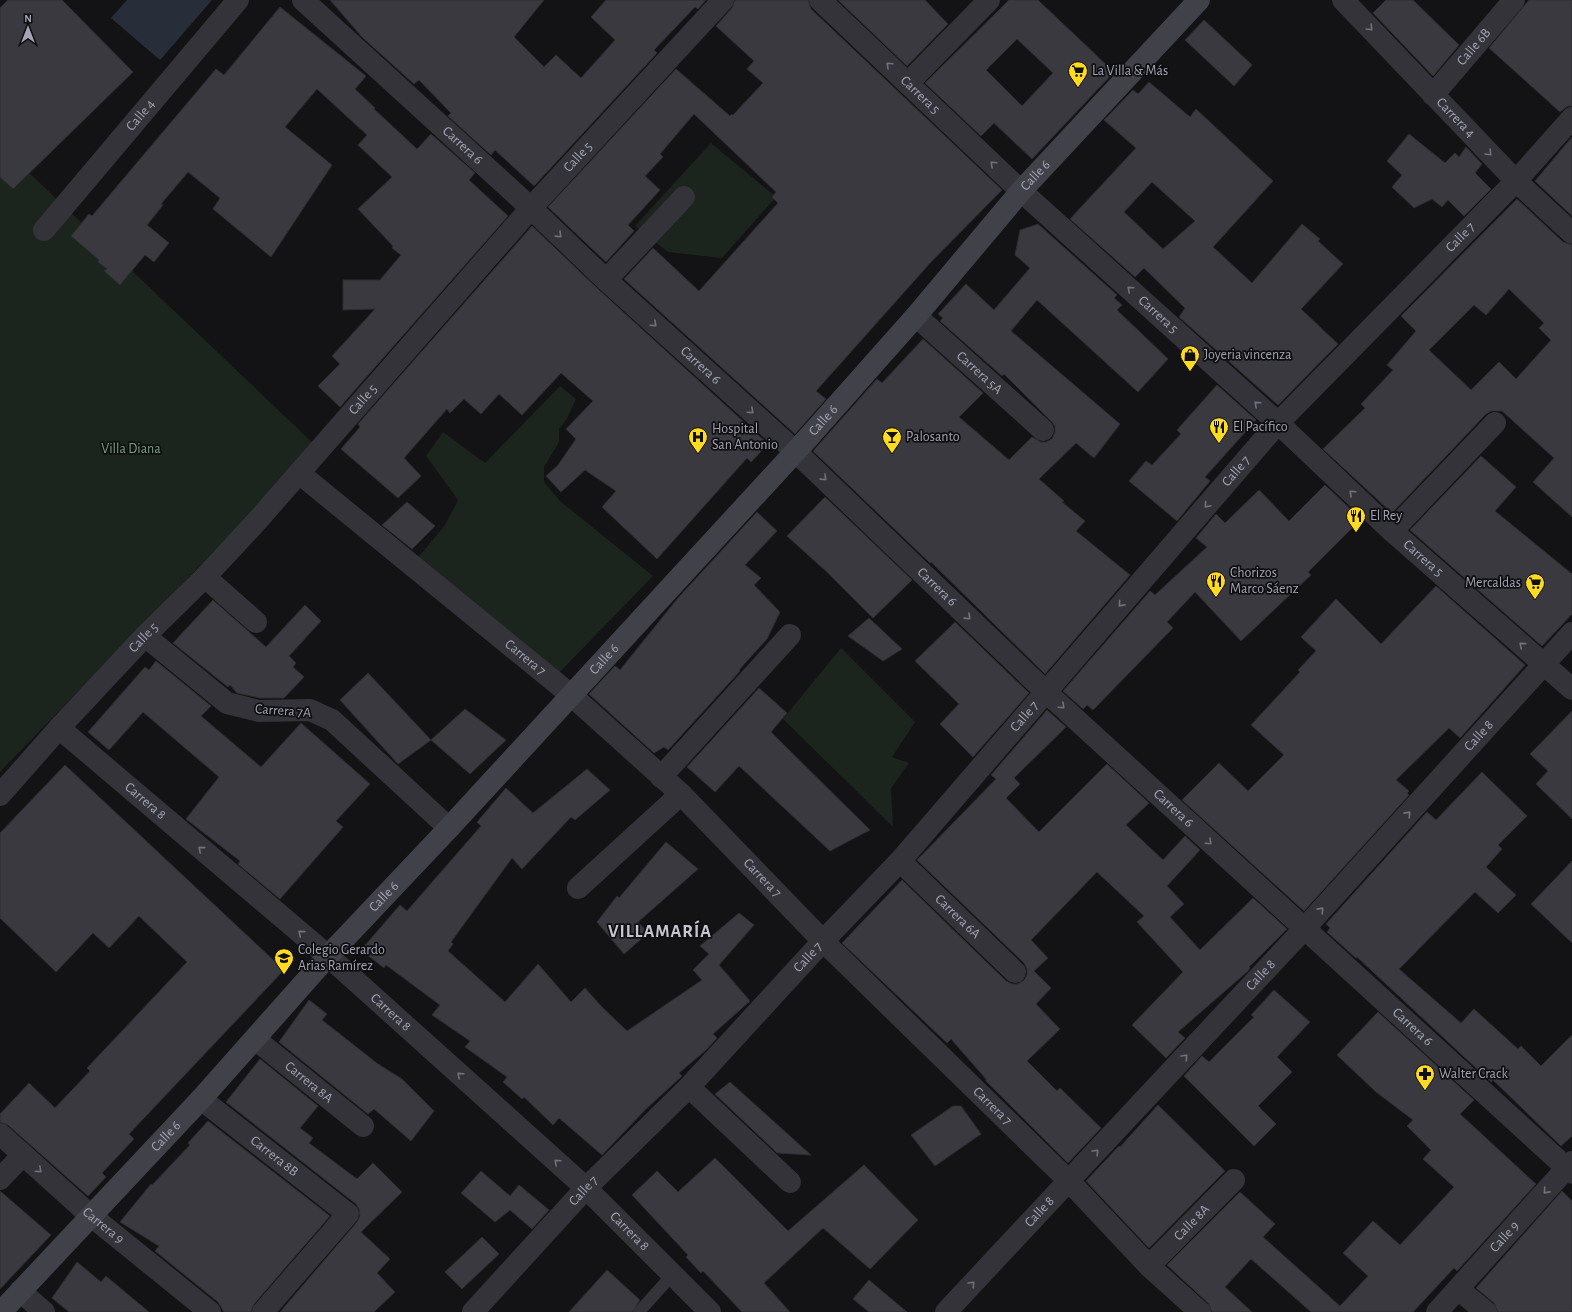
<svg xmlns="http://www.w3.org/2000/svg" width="1572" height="1312" viewBox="0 0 1572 1312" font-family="'Alegreya Sans',sans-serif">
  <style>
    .green { fill: #1c241e }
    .water { fill: #282e39 }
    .building { fill: #3a393f; stroke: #2d2c30; fill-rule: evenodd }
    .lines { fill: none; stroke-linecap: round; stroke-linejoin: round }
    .service { stroke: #333339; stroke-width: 12 }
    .minor { stroke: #333339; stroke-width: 22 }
    .secondary { stroke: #414149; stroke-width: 22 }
    .oneway { stroke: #71727e }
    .labels { text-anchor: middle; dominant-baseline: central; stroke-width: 3.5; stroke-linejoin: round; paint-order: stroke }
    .street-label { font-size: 14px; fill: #a3a5b6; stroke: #0e0d0f }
    .poi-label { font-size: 14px; fill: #a3a5b6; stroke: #0e0d0f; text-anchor: start }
    .park-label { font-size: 14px; fill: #78a282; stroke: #0e0d0f }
    .district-label { font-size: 18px; font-weight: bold; letter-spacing: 1px; fill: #c4c5d1; stroke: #0e0d0f }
  </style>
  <rect width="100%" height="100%" fill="#131214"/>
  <g class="green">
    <polygon points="711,143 776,197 722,258 668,252 635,226"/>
    <polygon points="0,145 316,446 0,772"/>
    <polygon points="560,386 576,399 567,419 559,429 559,442 544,467 544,482 560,501 653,576 557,675 415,561 445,525 458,500 426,456 443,432 485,463"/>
    <polygon points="841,648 915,722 892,757 909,763 891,788 893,827 783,719"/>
  </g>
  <polygon class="water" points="127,0 212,0 160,60 111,18"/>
  <g class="building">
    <polygon points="8,0 62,0 133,72 13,189 0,177 0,8"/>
    <polygon points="330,0 544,0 514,37 544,67 556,55 581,78 615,40 591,17 606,0 706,0 698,9 695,7 654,50 657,53 534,186 495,150 491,155 448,116 451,113 419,80 414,84 362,37"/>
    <polygon points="735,0 808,0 811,9 1002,190 931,262 816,391 826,399 795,434 624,279 653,248 699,291 778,203 772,197 776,192 694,114 660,154 663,157 645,176 660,190 628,225 634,231 606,262 548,207 676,69 730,116 732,114 733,115 763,83 747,69 754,61 716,26 732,8"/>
    <polygon points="838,0 925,0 948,24 907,66"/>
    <path d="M1009,0H1038L1114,72L1032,159L994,123L981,136L925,83ZM1017,39L1053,73L1022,106L986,70Z"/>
    <polygon points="1386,0 1413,0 1459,45 1433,76 1373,13"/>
    <polygon points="1529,0 1572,0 1572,106 1568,106 1560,112 1489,48"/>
    <polygon points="280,7 366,76 355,89 375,108 374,109 417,149 431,134 475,173 469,180 508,216 340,407 318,386 340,364 332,356 375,309 343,310 343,280 380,280 401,255 392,248 393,246 358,209 392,177 358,145 367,135 317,89 285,127 332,165 271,257 213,209 220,198 188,172 161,204 163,205 147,225 169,243 154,262 145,255 120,285 104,271 107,269 98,262 99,260 71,236 89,214 92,216 216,69 224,75"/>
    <polygon points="1204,20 1252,65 1234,86 1185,40"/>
    <path d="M1149,82L1190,117L1196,109L1273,181L1213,247L1252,283L1302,224L1320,239L1318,241L1343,264L1301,309L1338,344L1278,405L1179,317L1185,308L1144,268L1135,277L1070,219L1136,148L1104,120L1133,90L1138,94ZM1152,182L1195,221L1163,249L1124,212Z"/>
    <polygon points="1409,134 1445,163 1455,153 1459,157 1466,147 1482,164 1475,173 1491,189 1464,216 1448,200 1442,207 1432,199 1414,208 1392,187 1402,175 1387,161"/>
    <polygon points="1572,137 1572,216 1535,181"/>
    <path d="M1517,199L1563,242L1572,245V517L1533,482L1554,458L1502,411H1491L1486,414L1392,513L1323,449L1365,408L1361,404L1393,370L1387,365L1416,331L1401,316ZM1509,289L1544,323L1539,328L1551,340L1516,379L1499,362L1471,390L1429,350L1474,305L1486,315Z"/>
    <polygon points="1038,224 1117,295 1114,298 1122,305 1117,310 1168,359 1138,392 1037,300 1011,331 1120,424 1094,458 1076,443 1039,479 1064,501 1062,502 1085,521 1076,531 1130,575 1045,674 931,562 930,563 813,451 877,379 882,383 923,339 983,393 959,417 1009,460 1032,437 1041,442 1046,442 1052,439 1055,432 1055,426 1051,421 1004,374 1002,376 940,321 943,318 938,314 966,284 994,310 1030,268 1015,255 1020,230"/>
    <polygon points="532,226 598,289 768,444 751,462 747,458 657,559 602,507 616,491 585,470 561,492 546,476 558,465 576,439 566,429 593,401 561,373 522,415 499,394 481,414 464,399 450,413 447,409 404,458 421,476 398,498 341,449 360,427 358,424"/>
    <polygon points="1217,385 1256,420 1205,477 1210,481 1177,521 1129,481 1146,461 1152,465 1181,434 1177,430"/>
    <polygon points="1481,456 1516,487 1495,511 1572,574 1572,614 1542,646 1410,530"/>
    <polygon points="1325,485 1361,519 1308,572 1311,575 1241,641 1195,592 1167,622 1173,628 1093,710 1087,705 1083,709 1063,691 1150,591 1155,595 1207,547 1196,538 1216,514 1225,523 1259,490 1289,521"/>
    <polygon points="825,497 912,580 873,618 828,573 787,536"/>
    <polygon points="407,502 435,526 412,549 382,525"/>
    <polygon points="757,512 777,531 745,565 761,578 754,585 780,612 767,639 739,670 740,671 668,750 664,747 654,753 589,694 615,666 620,670 678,598"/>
    <polygon points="1436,586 1525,665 1460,738 1449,728 1396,780 1409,791 1407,793 1409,795 1304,911 1182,800 1219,763 1248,791 1284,755 1251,725 1300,672 1298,670 1316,651 1301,637 1336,599 1381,644"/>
    <polygon points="213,600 266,647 305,605 321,621 289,656 296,663 293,667 304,677 284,698 260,698 237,693 230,685 228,687 173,643"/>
    <polygon points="869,618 902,649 883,661 848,636"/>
    <polygon points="955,622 1029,693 973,757 940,724 959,704 915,661"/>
    <polygon points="156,661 211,706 201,716 261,767 301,723 370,784 336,821 343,827 280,899 238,864 240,861 186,819 219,777 143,712 109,750 88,732 145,667 149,670"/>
    <polygon points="368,673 431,740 398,764 340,700"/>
    <polygon points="759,688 787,713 771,732 870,830 830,851 739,766 715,792 687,767"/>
    <polygon points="465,709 506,740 470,774 431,740"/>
    <polygon points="1047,710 1066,727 1014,778 1020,784 1006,798 1039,832 1107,764 1149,803 1126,825 1163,860 1185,836 1200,850 1167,886 1184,904 1170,917 1200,950 1253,898 1287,929 1249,967 1250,968 1248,971 1178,1032 1185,1038 1166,1058 1132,1025 1183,972 1137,922 1144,916 1097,872 1031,940 1048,958 1034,971 1051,988 1036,1004 1060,1029 1027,1061 1057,1091 1060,1088 1101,1128 1068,1163 986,1081 986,1079 951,1039 947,1043 842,943 902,880 1006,981 1012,984 1018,984 1024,980 1027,975 1027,969 1024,963 917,860 996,779 991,775"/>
    <polygon points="1572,711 1572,819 1536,784 1548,771 1530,754"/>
    <polygon points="65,765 284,970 129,1134 134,1139 102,1173 106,1177 88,1196 8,1125 0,1122 0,1114 29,1083 55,1108 90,1071 87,1068 187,962 139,916 109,948 93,933 56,972 0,918 0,833"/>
    <polygon points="587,769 610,790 575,820 571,817 522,869 512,858 451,942 453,944 448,951 505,1002 538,964 571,1002 585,988 600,1005 627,1031 702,980 693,970 709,954 700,946 739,913 754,925 719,965 750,1001 713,1034 717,1038 706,1050 679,1073 682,1076 646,1109 602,1155 559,1118 553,1125 524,1097 522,1099 503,1082 507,1077 465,1047 470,1041 432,1015 440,1005 386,965 384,968 361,950 400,905 407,911 481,826 477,822 506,788 533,813"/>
    <polygon points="1482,772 1527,816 1498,845 1502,849 1486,867 1516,895 1498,913 1475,892 1399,969 1461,1023 1474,1009 1518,1049 1521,1046 1541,1066 1572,1035 1572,1136 1561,1146 1493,1080 1491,1082 1357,957 1356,958 1327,932 1330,928 1326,924 1427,812 1436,820"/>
    <polygon points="666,842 698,869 638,922 648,933 624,954 597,922 617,896 619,898"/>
    <polygon points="1572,861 1572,943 1531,904"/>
    <polygon points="1274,990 1310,1022 1277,1057 1292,1072 1258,1106 1276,1124 1254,1146 1184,1076 1202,1056 1209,1062 1254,1017 1251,1015"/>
    <polygon points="309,1000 327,1014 322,1020 378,1064 402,1079 434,1111 411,1141 374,1109 368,1114 279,1042"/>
    <polygon points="1378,1012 1474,1100 1460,1114 1536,1184 1457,1271 1454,1268 1413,1312 1311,1312 1251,1259 1225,1287 1252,1312 1212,1312 1208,1303 1167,1265 1240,1192 1275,1224 1263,1237 1340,1306 1368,1276 1343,1253 1373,1221 1400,1245 1454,1187 1423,1159 1431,1150 1407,1126 1413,1120 1376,1092 1337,1055"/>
    <polygon points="260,1059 318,1106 300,1128 313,1138 309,1143 357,1179 373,1163 402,1192 361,1232 390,1259 377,1273 395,1292 374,1312 280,1312 357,1222 360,1216 359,1209 356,1204 226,1102"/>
    <polygon points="730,1082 811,1155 777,1153 774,1150 715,1094"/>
    <polygon points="1158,1105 1225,1171 1149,1248 1086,1181 1119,1146 1120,1147"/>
    <polygon points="953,1106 961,1106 981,1134 935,1166 911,1135"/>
    <polygon points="208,1121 330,1216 254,1304 251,1312 224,1312 218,1302 155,1251 159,1246 120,1222 151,1184 152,1185 190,1145 188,1143"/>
    <polygon points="715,1158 788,1231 864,1165 918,1220 870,1269 823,1228 764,1283 790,1312 742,1312 703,1271 701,1273 686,1257 688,1255 632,1195 657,1171 678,1192"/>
    <polygon points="481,1171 510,1196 519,1185 549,1210 532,1229 510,1210 495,1222 461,1193"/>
    <polygon points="0,1191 51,1235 0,1289"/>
    <polygon points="1562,1191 1572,1201 1572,1312 1498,1312 1494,1303 1476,1288"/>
    <polygon points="482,1237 499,1254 462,1289 445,1272"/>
    <polygon points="77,1262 101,1282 106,1276 149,1312 69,1312 52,1298"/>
    <polygon points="607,1270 640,1300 632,1312 569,1312"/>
    <polygon points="869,1280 907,1312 869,1312 853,1299"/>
  </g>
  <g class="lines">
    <polyline class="service" points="639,1312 672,1275"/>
    <g class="minor">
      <path id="s1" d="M303,0L531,208L606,280L795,451L1045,691L1572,1173"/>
      <path id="s2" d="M820,0L1021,191L1278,423L1392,531L1572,689"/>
      <path id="s3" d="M1343,0L1516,181L1572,233"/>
      <polyline points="908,83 989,0"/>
      <path id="s4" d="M1433,95L1514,0"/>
      <path id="s5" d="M44,230L238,0"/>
      <polyline points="606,280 684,197"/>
      <path id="s6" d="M916,316L1043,430"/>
      <path id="s7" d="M299,473L571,695L681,794L823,941L1069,1181L1149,1266L1200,1312"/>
      <polyline points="1392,531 1495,423"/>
      <polyline points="205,577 256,622"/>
      <polyline points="145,636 227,703 259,711 310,710 332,720 449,828"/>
      <path id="s8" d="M59,728L328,956L586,1188L710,1312"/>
      <polyline points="661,777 790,635"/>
      <path id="s9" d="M0,795L59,728L145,636L205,577L257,521L531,208L723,0"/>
      <path id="s10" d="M900,861L1015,972"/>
      <polyline points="578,888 681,794"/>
      <path id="s11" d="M255,1039L363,1126"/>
      <polyline points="689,1087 790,1182"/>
      <path id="s12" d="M201,1099L348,1214L263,1312"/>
      <path id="s13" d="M0,1134L90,1215L210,1312"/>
      <polyline points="0,1179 23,1155"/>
      <path id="s14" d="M1149,1266L1234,1180"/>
      <polyline points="1458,1289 1486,1312"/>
      <polyline points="20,1291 44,1312"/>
      <path id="s15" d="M473,1312L586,1188L689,1087L823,941L900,861L1278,423L1516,181L1572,118"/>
      <path id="s16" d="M946,1312L1304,929L1572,633"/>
      <path id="s17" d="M1437,1312L1572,1162"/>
    </g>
    <path class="secondary" id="s18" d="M1,1312L201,1099L328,956L449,828L807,439L916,316L1021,191L1199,0"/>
  </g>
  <defs><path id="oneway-chevron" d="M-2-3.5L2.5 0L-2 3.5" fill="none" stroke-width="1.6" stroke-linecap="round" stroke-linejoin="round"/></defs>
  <g class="oneway">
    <use href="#oneway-chevron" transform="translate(1370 28) rotate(46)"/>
    <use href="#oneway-chevron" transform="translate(889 65) rotate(-137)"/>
    <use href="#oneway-chevron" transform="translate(1489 153) rotate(47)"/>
    <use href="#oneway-chevron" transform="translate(993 164) rotate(-137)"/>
    <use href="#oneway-chevron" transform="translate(559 235) rotate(44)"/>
    <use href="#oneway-chevron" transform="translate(1130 289) rotate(-138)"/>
    <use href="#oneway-chevron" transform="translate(654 324) rotate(42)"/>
    <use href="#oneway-chevron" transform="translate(1257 404) rotate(-138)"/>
    <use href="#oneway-chevron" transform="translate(751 411) rotate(42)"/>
    <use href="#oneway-chevron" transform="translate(824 478) rotate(44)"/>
    <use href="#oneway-chevron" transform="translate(1352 493) rotate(-137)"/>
    <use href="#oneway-chevron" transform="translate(1207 505) rotate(131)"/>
    <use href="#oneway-chevron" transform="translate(1121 604) rotate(131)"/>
    <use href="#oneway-chevron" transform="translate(968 617) rotate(44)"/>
    <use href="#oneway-chevron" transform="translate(1522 645) rotate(-139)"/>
    <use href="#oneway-chevron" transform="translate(1062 706) rotate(43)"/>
    <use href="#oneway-chevron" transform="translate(1408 814) rotate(-48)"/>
    <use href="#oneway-chevron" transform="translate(1209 842) rotate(43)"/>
    <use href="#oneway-chevron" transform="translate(201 849) rotate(-140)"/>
    <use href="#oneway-chevron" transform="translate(1321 910) rotate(-48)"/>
    <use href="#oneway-chevron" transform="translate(301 933) rotate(-140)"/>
    <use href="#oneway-chevron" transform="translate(1185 1057) rotate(-47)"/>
    <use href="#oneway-chevron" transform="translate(460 1075) rotate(-138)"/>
    <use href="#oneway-chevron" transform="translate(1096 1152) rotate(-47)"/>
    <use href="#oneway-chevron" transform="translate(557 1162) rotate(-138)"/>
    <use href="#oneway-chevron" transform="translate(39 1170) rotate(42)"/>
    <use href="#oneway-chevron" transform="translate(1546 1191) rotate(132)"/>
    <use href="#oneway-chevron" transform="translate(972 1284) rotate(-47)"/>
  </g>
  <defs>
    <g id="supermarket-pin" transform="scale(1)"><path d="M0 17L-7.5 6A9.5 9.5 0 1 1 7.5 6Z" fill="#ffdb1f" stroke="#0e0d0f"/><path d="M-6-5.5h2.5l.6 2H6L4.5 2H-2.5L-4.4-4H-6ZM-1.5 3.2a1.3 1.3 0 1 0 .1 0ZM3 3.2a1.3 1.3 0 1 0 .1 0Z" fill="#111"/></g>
    <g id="shop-pin" transform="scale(1)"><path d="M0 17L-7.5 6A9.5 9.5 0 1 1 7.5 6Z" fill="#ffdb1f" stroke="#0e0d0f"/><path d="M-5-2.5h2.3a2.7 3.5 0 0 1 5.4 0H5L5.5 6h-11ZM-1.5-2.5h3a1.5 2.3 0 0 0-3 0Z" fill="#111"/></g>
    <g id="restaurant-pin" transform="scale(1)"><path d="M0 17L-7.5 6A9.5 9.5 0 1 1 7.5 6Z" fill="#ffdb1f" stroke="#0e0d0f"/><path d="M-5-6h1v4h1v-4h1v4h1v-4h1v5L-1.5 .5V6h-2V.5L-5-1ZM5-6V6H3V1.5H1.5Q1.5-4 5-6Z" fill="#111"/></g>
    <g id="hospital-pin" transform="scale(1)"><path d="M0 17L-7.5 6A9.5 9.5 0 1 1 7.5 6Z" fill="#ffdb1f" stroke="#0e0d0f"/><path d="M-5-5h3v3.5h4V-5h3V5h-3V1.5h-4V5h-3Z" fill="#111"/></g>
    <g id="bar-pin" transform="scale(1)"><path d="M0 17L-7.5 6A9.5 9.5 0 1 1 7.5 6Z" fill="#ffdb1f" stroke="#0e0d0f"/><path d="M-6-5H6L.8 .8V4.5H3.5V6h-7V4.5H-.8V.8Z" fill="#111"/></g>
    <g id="school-pin" transform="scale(1)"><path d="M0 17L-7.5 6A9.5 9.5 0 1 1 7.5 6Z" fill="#ffdb1f" stroke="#0e0d0f"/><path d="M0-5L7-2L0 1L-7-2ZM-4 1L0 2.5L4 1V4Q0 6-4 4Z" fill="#111"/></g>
    <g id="pharmacy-pin" transform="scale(1)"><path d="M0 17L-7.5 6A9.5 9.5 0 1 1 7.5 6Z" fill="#ffdb1f" stroke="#0e0d0f"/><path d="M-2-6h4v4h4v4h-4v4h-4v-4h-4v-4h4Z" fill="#111"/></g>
  </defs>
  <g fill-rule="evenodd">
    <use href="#supermarket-pin" x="1078" y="71"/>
    <use href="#shop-pin" x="1190" y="355"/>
    <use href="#restaurant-pin" x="1219" y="427"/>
    <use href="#hospital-pin" x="698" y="437"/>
    <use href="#bar-pin" x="892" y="437"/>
    <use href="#restaurant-pin" x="1356" y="516"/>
    <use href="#restaurant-pin" x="1216" y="581"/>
    <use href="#supermarket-pin" x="1535" y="583"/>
    <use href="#school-pin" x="284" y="958"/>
    <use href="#pharmacy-pin" x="1425" y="1074"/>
  </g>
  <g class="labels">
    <g class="street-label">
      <text stroke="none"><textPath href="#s4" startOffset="63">Calle 6B</textPath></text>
      <text stroke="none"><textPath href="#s2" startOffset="138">Carrera 5</textPath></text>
      <text stroke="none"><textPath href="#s5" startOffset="150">Calle 4</textPath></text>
      <text stroke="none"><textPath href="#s3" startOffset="163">Carrera 4</textPath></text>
      <text stroke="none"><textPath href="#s1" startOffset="216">Carrera 6</textPath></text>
      <text stroke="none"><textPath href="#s9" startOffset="861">Calle 5</textPath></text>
      <text stroke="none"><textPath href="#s18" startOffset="1537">Calle 6</textPath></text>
      <text stroke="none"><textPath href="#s15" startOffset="1460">Calle 7</textPath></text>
      <text stroke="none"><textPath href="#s2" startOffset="462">Carrera 5</textPath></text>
      <text stroke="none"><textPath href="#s1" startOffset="540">Carrera 6</textPath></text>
      <text stroke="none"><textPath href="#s6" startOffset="85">Carrera 5A</textPath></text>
      <text stroke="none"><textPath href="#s9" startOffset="537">Calle 5</textPath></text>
      <text stroke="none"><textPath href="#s18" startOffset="1213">Calle 6</textPath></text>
      <text stroke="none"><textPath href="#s15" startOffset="1136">Calle 7</textPath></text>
      <text stroke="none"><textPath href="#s2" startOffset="822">Carrera 5</textPath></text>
      <text stroke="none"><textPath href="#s1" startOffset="864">Carrera 6</textPath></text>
      <text stroke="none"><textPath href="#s9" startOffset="213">Calle 5</textPath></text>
      <text stroke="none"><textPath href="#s7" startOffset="292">Carrera 7</textPath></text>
      <text stroke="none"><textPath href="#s18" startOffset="889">Calle 6</textPath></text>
      <text transform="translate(283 711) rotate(4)">Carrera 7A</text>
      <text stroke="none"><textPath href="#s15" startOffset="812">Calle 7</textPath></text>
      <text stroke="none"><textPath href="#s16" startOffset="785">Calle 8</textPath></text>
      <text stroke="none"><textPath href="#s8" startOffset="113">Carrera 8</textPath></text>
      <text stroke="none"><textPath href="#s1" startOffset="1188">Carrera 6</textPath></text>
      <text stroke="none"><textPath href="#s7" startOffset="616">Carrera 7</textPath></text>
      <text stroke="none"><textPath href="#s18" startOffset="565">Calle 6</textPath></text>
      <text stroke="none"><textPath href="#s10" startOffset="80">Carrera 6A</textPath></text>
      <text stroke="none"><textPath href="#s15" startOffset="488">Calle 7</textPath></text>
      <text stroke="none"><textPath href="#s16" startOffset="461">Calle 8</textPath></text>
      <text stroke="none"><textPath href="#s8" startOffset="437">Carrera 8</textPath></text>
      <text stroke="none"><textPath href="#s1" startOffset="1512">Carrera 6</textPath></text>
      <text stroke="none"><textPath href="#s11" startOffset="69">Carrera 8A</textPath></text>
      <text stroke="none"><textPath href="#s7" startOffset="940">Carrera 7</textPath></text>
      <text stroke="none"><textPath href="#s18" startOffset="241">Calle 6</textPath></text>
      <text stroke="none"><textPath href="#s12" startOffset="93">Carrera 8B</textPath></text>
      <text stroke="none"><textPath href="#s15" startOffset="164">Calle 7</textPath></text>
      <text stroke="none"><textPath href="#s16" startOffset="137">Calle 8</textPath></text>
      <text stroke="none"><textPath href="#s14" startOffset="61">Calle 8A</textPath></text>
      <text stroke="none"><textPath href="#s13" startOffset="138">Carrera 9</textPath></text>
      <text stroke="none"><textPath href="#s8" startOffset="761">Carrera 8</textPath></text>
      <text stroke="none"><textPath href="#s17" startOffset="101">Calle 9</textPath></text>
    </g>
    <g class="poi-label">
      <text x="1092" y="71">La Villa &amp; Más</text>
      <text x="1204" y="355">Joyeria vincenza</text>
      <text x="1233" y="427">El Pacífico</text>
      <text x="712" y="429">Hospital<tspan x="712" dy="16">San Antonio</tspan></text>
      <text x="906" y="437">Palosanto</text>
      <text x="1370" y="516">El Rey</text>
      <text x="1230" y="573">Chorizos<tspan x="1230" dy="16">Marco Sáenz</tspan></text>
      <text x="1521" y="583" text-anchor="end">Mercaldas</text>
      <text x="298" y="950">Colegio Gerardo<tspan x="298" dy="16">Arias Ramírez</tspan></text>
      <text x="1439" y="1074">Walter Crack</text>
    </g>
    <g class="park-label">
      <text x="131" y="449">Villa Diana</text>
    </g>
    <g class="district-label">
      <text x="660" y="932">VILLAMARÍA</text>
    </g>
  </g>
  <g transform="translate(28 28)" stroke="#0e0d0f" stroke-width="3" paint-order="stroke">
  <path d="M0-3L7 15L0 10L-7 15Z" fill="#a3a5b6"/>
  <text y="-6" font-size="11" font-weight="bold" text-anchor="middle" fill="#a3a5b6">N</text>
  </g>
</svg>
